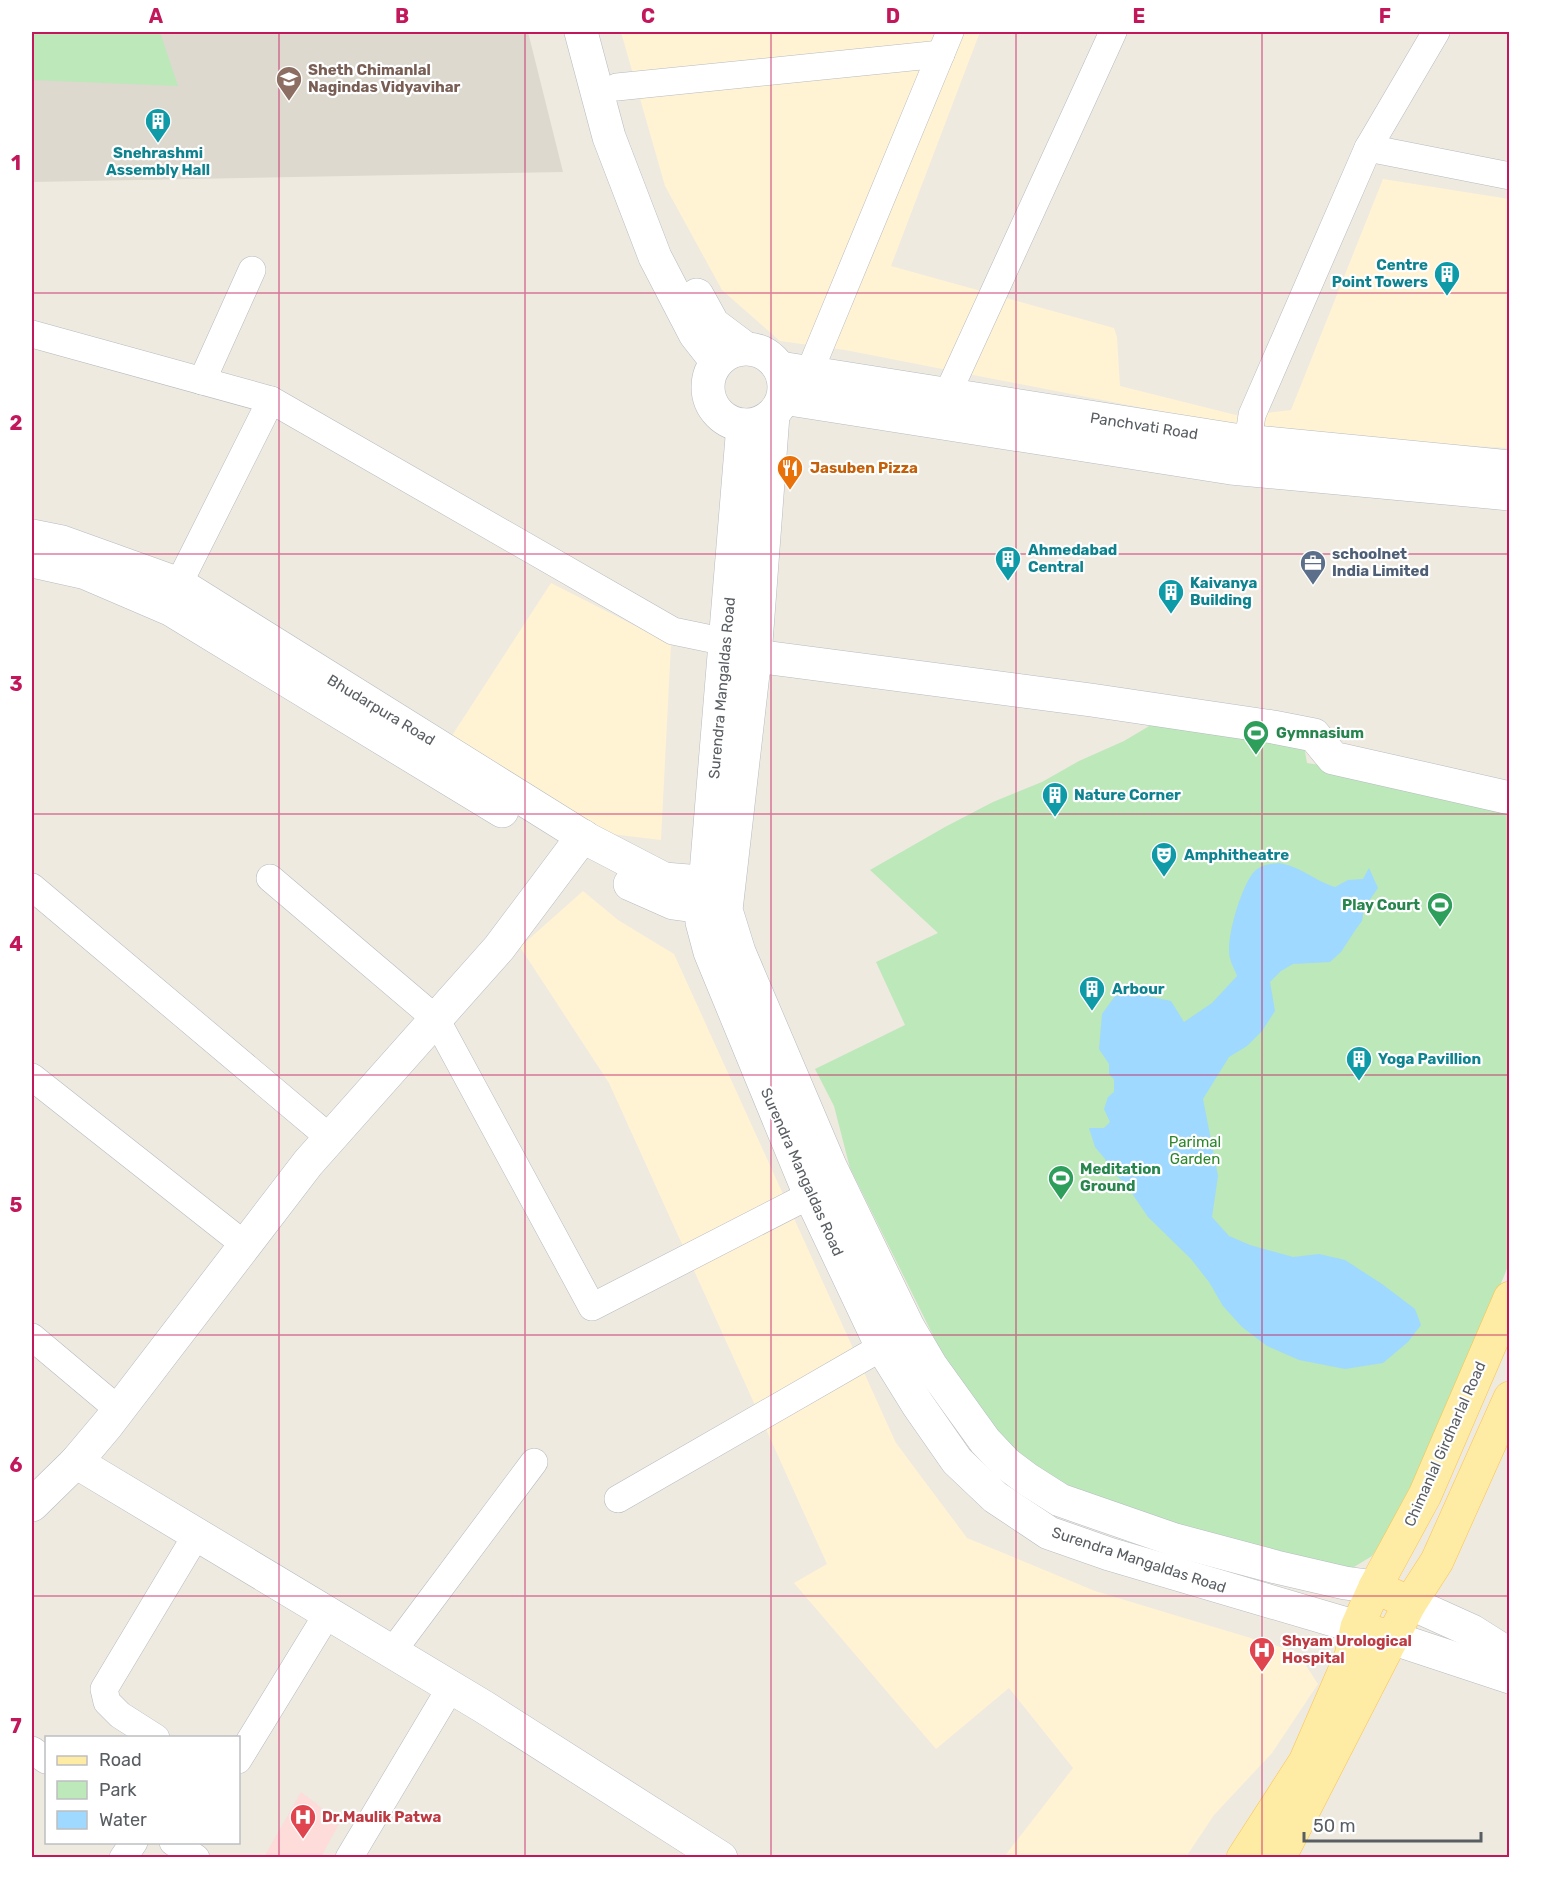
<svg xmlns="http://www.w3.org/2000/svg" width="1541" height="1889" viewBox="0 0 1541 1889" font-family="Rubik,sans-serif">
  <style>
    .commercial { fill: #fff3d4 }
    .education { fill: #ddd9cf }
    .medical { fill: #fddcda }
    .green { fill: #bce8ba }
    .water { fill: #9fd9ff }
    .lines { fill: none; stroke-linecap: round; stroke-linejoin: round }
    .street-casing { stroke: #b6babf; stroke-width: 28 }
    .secondary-casing { stroke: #b6bbc1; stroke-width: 34 }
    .primary-casing { stroke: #fdc34a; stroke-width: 34 }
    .street { stroke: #fff; stroke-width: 27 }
    .secondary { stroke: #fff; stroke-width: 33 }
    .primary { stroke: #ffeca4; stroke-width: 33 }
    .grid { fill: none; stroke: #c2185b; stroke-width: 1.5; stroke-opacity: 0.55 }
    .labels { text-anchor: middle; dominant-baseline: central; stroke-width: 4.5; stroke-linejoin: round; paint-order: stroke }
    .education-label { font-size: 15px; font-weight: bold; fill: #785e54; stroke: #fff; text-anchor: start }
    .culture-label { font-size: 15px; font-weight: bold; fill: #0d838f; stroke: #fff; text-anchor: start }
    .street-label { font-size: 15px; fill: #595e63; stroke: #fff }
    .food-label { font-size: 15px; font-weight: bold; fill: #c56008; stroke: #fff; text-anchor: start }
    .service-label { font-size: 15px; font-weight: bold; fill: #4e5e75; stroke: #fff; text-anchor: start }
    .leisure-label { font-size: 15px; font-weight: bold; fill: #27864d; stroke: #fff; text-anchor: start }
    .park-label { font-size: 15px; fill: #2e872e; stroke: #fff }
    .health-label { font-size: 15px; font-weight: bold; fill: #be3a42; stroke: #fff; text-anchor: start }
    .neatline { fill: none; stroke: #c2185b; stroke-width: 2 }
    .grid-label { font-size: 20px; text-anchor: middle; font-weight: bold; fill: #c2185b }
  </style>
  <rect width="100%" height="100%" fill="#eeeae0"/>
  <g class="commercial">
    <polygon points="621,32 980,32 891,266 1114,328 1117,337 1120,386 1240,416 1291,410 1383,179 1509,199 1509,448 1277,434 845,350 780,341 722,290 665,186"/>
    <polygon points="551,583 671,644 661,840 586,831 442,751"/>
    <polygon points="583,891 618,920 674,954 896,1443 967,1538 1095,1591 1297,1652 1318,1684 1272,1753 1214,1815 1186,1857 1004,1857 1073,1768 1009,1688 936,1749 794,1583 827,1564 609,1083 520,947"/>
  </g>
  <polygon class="education" points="32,32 528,32 563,172 32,182"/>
  <polygon class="medical" points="301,1792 340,1822 321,1857 264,1857"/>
  <g class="green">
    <polygon points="32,32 160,32 178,86 32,80"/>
    <polygon points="1151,725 1304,746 1307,763 1345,769 1509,806 1509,1264 1427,1461 1386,1535 1372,1556 1354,1567 1334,1568 1095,1512 978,1426 850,1168 834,1106 815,1069 905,1025 876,962 938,933 870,870 945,827 993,802 1042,782 1079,761 1124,741"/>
  </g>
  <path class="water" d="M1279,863C1300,866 1315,881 1335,887L1348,880L1363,879L1369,868L1378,888L1364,908L1362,921L1356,929L1341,952L1330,962L1293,964L1281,971L1270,982L1275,1011L1262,1031L1247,1046L1229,1057L1203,1099L1218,1176L1212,1217L1229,1236L1250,1245L1293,1257L1319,1254L1345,1260L1382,1284L1415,1309L1421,1325L1408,1342L1383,1363L1345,1369L1299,1360L1267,1346L1242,1327L1223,1306L1209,1282L1191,1259L1148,1217L1125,1183L1112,1172L1105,1159L1095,1147L1089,1128H1104L1110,1122L1104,1109L1108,1097L1114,1092V1079L1109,1074V1064L1099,1049L1102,1014L1115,996L1138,994L1171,1001L1184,1022L1212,1003L1237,976C1235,970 1231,964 1230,958C1225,940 1241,888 1253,873C1260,865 1269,864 1279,863Z"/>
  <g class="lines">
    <g class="street-casing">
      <g id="street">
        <polyline points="1436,32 1368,148 1510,176"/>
        <polyline points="617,87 941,54"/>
        <polyline points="32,334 271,400 673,631 726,642"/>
        <polyline points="809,373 950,32"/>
        <polyline points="202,381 252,270"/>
        <polyline points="947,395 1113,32"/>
        <polyline points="1248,442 1252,415 1368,148"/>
        <polyline points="169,603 271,400"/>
        <polyline points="270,878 436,1019 592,1307 810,1195"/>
        <polyline points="32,887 330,1138"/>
        <polyline points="32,1077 245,1245"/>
        <polyline points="32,1337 119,1410"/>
        <polyline points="618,1499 882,1347"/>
        <polyline points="392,1652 534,1462"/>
        <polyline points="156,1738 120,1715 107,1702 104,1689 197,1534"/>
        <polyline points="32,1750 46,1760"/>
        <polyline points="238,1760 328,1613"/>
        <polyline points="173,1842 196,1858"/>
        <polyline points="123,1858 134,1842"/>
        <polyline points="349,1858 451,1687"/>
      </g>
    </g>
    <g class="secondary-casing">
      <g id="secondary">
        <polyline points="581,32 609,137 655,257 695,334 717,362"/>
        <polyline points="697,295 713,324 745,348"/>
        <circle cx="746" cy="387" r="38"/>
        <polyline points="780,368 1235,440 1510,467"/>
        <polyline points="783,398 1231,468 1510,494"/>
        <polyline points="773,415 755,656 726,910 739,952 830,1166 908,1327 931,1366 985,1441 1007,1464 1027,1479 1060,1500 1175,1540 1276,1567 1345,1583 1375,1587"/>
        <polyline points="743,425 702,922 710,952 810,1195 882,1347 918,1405 957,1461 995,1497 1049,1533 1109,1554 1357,1627"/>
        <polyline points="32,536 62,542 179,584 587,839 664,879 725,884"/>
        <polyline points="32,561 86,573 170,609 502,811"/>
        <polyline points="755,656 1091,700 1273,727 1314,735 1333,758 1510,798"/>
        <polyline points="630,884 673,903 724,910"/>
        <polyline points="76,1462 484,1707 721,1858"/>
        <polyline points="32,1505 76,1462 108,1424 308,1163 499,948 583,836"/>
        <polyline points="1410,1603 1472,1631 1510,1655"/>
        <polyline points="1392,1638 1510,1677"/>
      </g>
    </g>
    <g class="primary-casing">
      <g id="primary">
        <polyline points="1375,1587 1425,1495 1510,1298"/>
        <polyline points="1410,1603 1437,1561 1510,1398"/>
        <polyline points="1243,1858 1305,1762 1351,1656 1357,1627 1375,1587 1410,1603 1392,1638 1357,1627"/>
        <polyline points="1279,1858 1392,1638"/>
      </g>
    </g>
    <use href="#street" class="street"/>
    <use href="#secondary" class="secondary"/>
    <use href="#primary" class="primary"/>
  </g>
  <path class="grid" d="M279,32V1858M525,32V1858M771,32V1858M1016,32V1858M1262,32V1858M32,293H1510M32,554H1510M32,814H1510M32,1075H1510M32,1335H1510M32,1596H1510"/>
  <defs>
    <g id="school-pin" transform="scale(1.35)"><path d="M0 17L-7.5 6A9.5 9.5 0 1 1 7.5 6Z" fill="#8d6e63" stroke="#fff"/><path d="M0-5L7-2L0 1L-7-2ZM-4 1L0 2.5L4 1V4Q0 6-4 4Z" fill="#fff"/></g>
    <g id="building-pin" transform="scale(1.35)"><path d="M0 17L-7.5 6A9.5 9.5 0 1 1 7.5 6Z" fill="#0f9aa8" stroke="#fff"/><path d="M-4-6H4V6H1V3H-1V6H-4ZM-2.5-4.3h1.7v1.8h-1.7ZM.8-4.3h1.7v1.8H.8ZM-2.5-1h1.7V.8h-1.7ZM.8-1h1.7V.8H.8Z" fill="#fff"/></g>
    <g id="restaurant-pin" transform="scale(1.35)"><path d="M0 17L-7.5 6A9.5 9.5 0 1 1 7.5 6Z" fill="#e8710a" stroke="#fff"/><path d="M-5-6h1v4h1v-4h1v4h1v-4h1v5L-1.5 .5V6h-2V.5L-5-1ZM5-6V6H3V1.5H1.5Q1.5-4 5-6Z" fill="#fff"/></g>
    <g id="office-pin" transform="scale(1.35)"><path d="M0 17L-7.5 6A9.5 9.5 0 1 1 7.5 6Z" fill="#5c6f8a" stroke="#fff"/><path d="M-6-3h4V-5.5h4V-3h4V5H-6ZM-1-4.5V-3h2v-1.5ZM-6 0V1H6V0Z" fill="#fff"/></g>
    <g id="stadium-pin" transform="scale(1.35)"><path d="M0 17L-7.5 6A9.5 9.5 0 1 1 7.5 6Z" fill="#2e9e5b" stroke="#fff"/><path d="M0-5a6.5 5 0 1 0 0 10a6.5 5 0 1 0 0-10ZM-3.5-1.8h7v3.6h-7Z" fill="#fff"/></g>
    <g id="theatre-pin" transform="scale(1.35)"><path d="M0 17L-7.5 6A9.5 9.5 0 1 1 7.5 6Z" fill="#0f9aa8" stroke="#fff"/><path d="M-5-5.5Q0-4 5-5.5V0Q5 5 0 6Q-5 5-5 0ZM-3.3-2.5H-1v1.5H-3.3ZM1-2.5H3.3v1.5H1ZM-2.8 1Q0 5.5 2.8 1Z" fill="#fff"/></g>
    <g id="hospital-pin" transform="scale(1.35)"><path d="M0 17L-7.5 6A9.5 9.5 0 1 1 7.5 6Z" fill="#e0444e" stroke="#fff"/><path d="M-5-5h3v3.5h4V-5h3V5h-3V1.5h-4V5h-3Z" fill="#fff"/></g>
  </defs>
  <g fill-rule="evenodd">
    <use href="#school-pin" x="289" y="79"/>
    <use href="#building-pin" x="158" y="121"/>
    <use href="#building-pin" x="1447" y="274"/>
    <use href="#restaurant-pin" x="790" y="468"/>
    <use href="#building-pin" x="1008" y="559"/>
    <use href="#office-pin" x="1313" y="563"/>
    <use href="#building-pin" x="1171" y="592"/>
    <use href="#stadium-pin" x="1256" y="733"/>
    <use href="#building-pin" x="1055" y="795"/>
    <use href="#theatre-pin" x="1164" y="855"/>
    <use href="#stadium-pin" x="1440" y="905"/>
    <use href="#building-pin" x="1092" y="989"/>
    <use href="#building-pin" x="1359" y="1059"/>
    <use href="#stadium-pin" x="1061" y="1178"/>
    <use href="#hospital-pin" x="1262" y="1650"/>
    <use href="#hospital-pin" x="303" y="1817"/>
  </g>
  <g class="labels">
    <g class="education-label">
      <text x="308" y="70">Sheth Chimanlal<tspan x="308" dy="17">Nagindas Vidyavihar</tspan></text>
    </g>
    <g class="culture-label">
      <text x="158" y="153" text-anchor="middle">Snehrashmi<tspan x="158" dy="17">Assembly Hall</tspan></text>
      <text x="1428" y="265" text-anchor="end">Centre<tspan x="1428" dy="17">Point Towers</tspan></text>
      <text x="1028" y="550">Ahmedabad<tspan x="1028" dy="17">Central</tspan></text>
      <text x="1190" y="583">Kaivanya<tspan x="1190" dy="17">Building</tspan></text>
      <text x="1074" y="795">Nature Corner</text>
      <text x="1184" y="855">Amphitheatre</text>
      <text x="1112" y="989">Arbour</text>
      <text x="1378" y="1059">Yoga Pavillion</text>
    </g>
    <g class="street-label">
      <text transform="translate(1144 426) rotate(9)">Panchvati Road</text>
      <text transform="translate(722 688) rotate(-85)">Surendra Mangaldas Road</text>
      <text transform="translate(381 710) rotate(31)">Bhudarpura Road</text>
      <text transform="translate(802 1172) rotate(66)">Surendra Mangaldas Road</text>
      <text transform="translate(1445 1444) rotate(-66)">Chimanlal Girdharlal Road</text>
      <text transform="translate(1139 1560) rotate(18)">Surendra Mangaldas Road</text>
    </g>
    <g class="food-label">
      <text x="810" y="468">Jasuben Pizza</text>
    </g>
    <g class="service-label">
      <text x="1332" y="554">schoolnet<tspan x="1332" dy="17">India Limited</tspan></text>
    </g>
    <g class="leisure-label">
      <text x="1276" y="733">Gymnasium</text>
      <text x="1420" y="905" text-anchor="end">Play Court</text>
      <text x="1080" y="1169">Meditation<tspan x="1080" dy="17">Ground</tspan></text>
    </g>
    <g class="park-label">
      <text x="1195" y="1142">Parimal<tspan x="1195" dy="17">Garden</tspan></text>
    </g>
    <g class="health-label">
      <text x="1282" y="1641">Shyam Urological<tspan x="1282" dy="17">Hospital</tspan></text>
      <text x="322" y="1817">Dr.Maulik Patwa</text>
    </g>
  </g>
  <rect width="1541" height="1889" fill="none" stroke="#ffffff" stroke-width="66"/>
  <rect x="45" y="1736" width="195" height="108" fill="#ffffff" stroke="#bdbfc1" stroke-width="1.5"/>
  <rect x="57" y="1756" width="30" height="9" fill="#ffeca4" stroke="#bdbfc1" stroke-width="1.5"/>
  <text x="99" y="1766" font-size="18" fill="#595e63">Road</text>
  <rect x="57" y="1781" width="30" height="18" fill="#bce8ba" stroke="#bdbfc1" stroke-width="1.5"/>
  <text x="99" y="1796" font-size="18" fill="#595e63">Park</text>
  <rect x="57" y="1811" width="30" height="18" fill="#9fd9ff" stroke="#bdbfc1" stroke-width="1.5"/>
  <text x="99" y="1826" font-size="18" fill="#595e63">Water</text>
  <path d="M1304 1832v9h177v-9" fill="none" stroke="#595e63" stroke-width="3"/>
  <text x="1313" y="1832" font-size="18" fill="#595e63" stroke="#ffffff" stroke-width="4.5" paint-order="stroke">50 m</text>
  <rect x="33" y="33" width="1475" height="1823" class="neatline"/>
  <g class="grid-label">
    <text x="156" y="23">A</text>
    <text x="402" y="23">B</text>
    <text x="648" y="23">C</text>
    <text x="893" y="23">D</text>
    <text x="1139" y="23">E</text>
    <text x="1385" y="23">F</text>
    <text x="16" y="170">1</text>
    <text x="16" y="430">2</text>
    <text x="16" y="691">3</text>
    <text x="16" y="951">4</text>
    <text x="16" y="1212">5</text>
    <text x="16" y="1472">6</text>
    <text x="16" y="1733">7</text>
  </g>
</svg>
